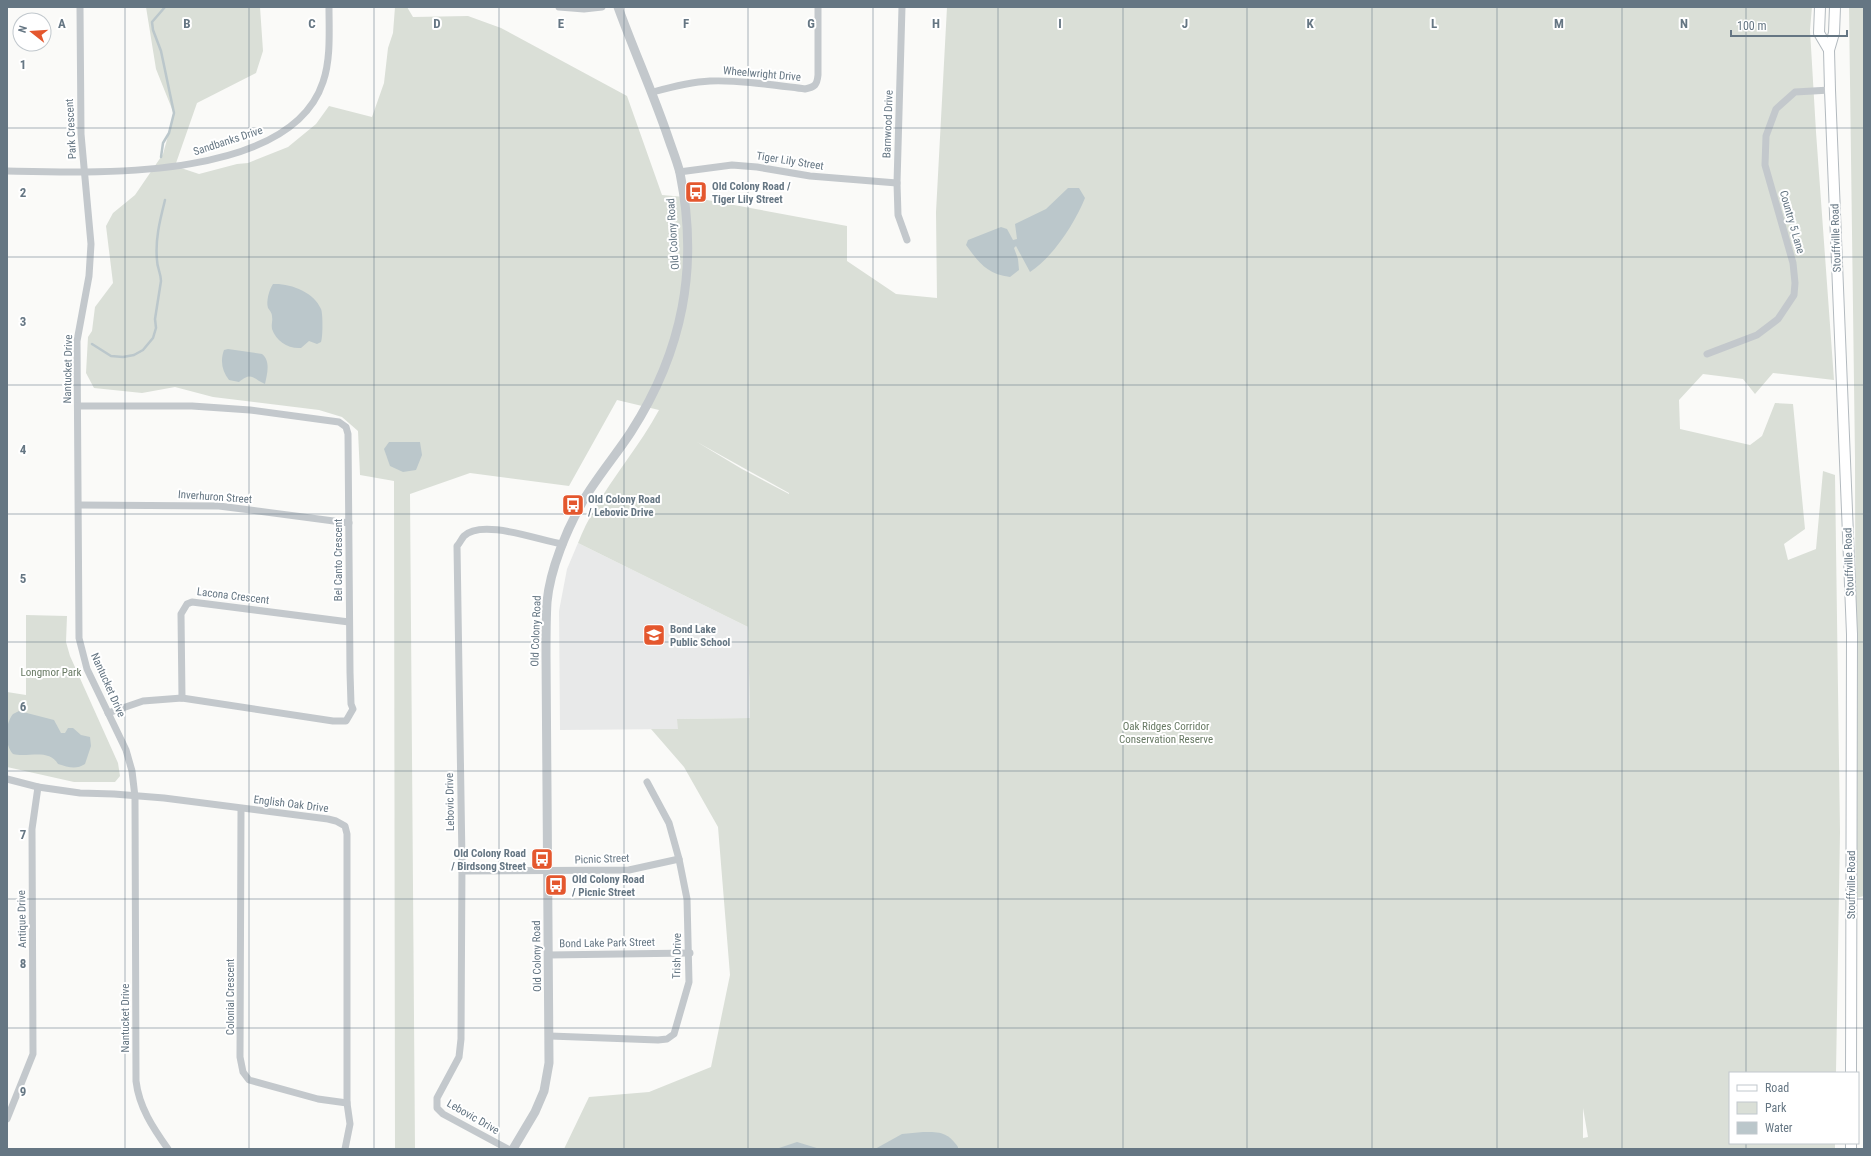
<svg xmlns="http://www.w3.org/2000/svg" width="1871" height="1156" viewBox="0 0 1871 1156" font-family="'Roboto Condensed',sans-serif">
  <style>
    .built { fill: #e8e9e9 }
    .green { fill: #dadfd7; fill-rule: evenodd }
    .water { fill: #bbc7cb }
    .lines { fill: none; stroke-linecap: round; stroke-linejoin: round }
    .stream { stroke: #bbc7cb; stroke-width: 2.5 }
    .secondary-casing { stroke: #b3babf; stroke-width: 12 }
    .minor { stroke: #c3c8cc; stroke-width: 7 }
    .tertiary { stroke: #c3c8cc; stroke-width: 9 }
    .secondary { stroke: #fff; stroke-width: 10 }
    .grid { fill: none; stroke: #657683; stroke-width: 1; stroke-opacity: 0.55 }
    .labels { text-anchor: middle; dominant-baseline: central; stroke-width: 4; stroke-linejoin: round; paint-order: stroke }
    .street-label { font-size: 11px; fill: #657683; stroke: #fff }
    .poi-label { font-size: 11px; font-weight: bold; fill: #657683; stroke: #fff; text-anchor: start }
    .park-label { font-size: 11px; fill: #687a64; stroke: #fff }
    .grid-label { font-size: 13px; text-anchor: middle; font-weight: bold; fill: #657683; stroke: #fff; stroke-width: 4; stroke-linejoin: round; paint-order: stroke }
  </style>
  <rect width="100%" height="100%" fill="#fafaf8"/>
  <polygon class="built" points="578,543 748,627 750,718 678,719 678,729 560,730 559,611 567,569"/>
  <g class="green">
    <path d="M146,7H260L263,51L256,73L197,103L175,166L199,174L237,164L248,163L288,147L316,124L329,106L372,117L384,83L388,48L393,33L395,7H407L413,17L468,16L501,28L627,96L662,195L696,198L847,226V261L896,294L937,298L936,212L947,7H1812L1810,30L1816,132L1834,380L1773,373L1755,394L1743,379L1703,374L1679,400L1680,429L1750,445L1762,436L1775,403L1793,404L1805,529L1784,544L1788,560L1816,549L1823,471L1835,475L1840,832L1836,1073H1730V1143H1835V1149H564L589,1097L649,1092L711,1067L730,975L718,827L684,767L651,729H678L677,719L750,718L748,627L578,543C597,494 634,456 659,410L617,400L569,486L470,473L410,494L415,1149H395L394,481L360,475L358,431L342,417L319,410L213,397L175,387L142,393L94,388L86,373L88,337L92,331L95,307L113,283L106,226L113,213L135,195L163,154L174,114L156,69ZM697,442L789,493V494L742,469ZM1583,1108L1588,1137L1583,1138Z"/>
    <polygon points="1849,7 1864,7 1864,896 1856,898 1855,458"/>
    <polygon points="26,615 67,616 66,642 70,656 118,763 120,776 115,782 74,782 7,767 7,692 26,695"/>
  </g>
  <g class="water">
    <path d="M1068,188H1079L1085,198C1075,223 1053,257 1030,272L1016,246L1014,248L1018,259L1019,270L1010,277C987,274 979,263 966,245L968,240L1001,227L1007,229L1013,240L1017,239L1015,224L1046,209Z"/>
    <path d="M273,284C290,283 314,292 321,309C323,313 323,338 321,342L317,344L309,341L301,348C288,349 276,341 272,329C271,325 273,320 272,316C272,313 270,311 268,308C266,301 269,290 273,284Z"/>
    <path d="M228,349L262,354C271,361 267,374 265,384C253,379 252,371 239,382L229,380C222,371 220,361 224,350Z"/>
    <polygon points="389,442 420,442 422,455 416,470 403,472 390,466 384,449"/>
    <path d="M19,711L54,720L61,733H65L68,728H73L81,735L90,737L91,746L85,764C76,770 68,767 58,764C49,748 27,758 13,754C4,744 5,724 13,714Z"/>
    <path d="M923,1132C941,1132 947,1132 958,1147V1149H875L902,1134Z"/>
    <polygon points="797,1142 820,1149 776,1149"/>
  </g>
  <g class="lines">
    <g class="stream">
      <polyline points="161,157 163,143 169,133 174,113 161,51 153,30 152,22 165,7"/>
      <path d="M92,344L111,356L123,357L134,355L143,350L153,338L156,328L155,319L161,281C161,273 157,268 157,260C155,239 160,220 165,200"/>
    </g>
    <g class="secondary-casing">
      <g id="secondary">
        <polyline points="1820,7 1819,33 1829,50"/>
        <polyline points="1835,7 1834,33 1829,50 1830,90 1852,634 1851,1073"/>
        <polyline points="1851,1143 1851,1149"/>
      </g>
    </g>
    <g class="minor">
      <path d="M80,7L81,134L91,244L89,276L77,341L79,638L87,669L126,750L132,771L135,797L136,1081C139,1107 153,1128 168,1149"/>
      <polyline points="559,7 584,9 602,7"/>
      <polyline points="902,7 897,183 898,215 907,240"/>
      <path d="M653,92C671,87 690,82 710,81C742,80 773,85 805,89C815,87 817,85 818,75V7"/>
      <path d="M7,171C91,173 290,182 323,82C331,59 329,31 329,7"/>
      <polyline points="679,172 732,165 757,167 810,176 897,183"/>
      <polyline points="1707,354 1757,335 1778,319 1794,295 1795,283 1793,263 1765,165 1766,136 1776,109 1795,92 1830,90"/>
      <polyline points="78,406 192,406 250,410 339,422 346,427 348,434 350,672 351,704 353,709 346,721 333,721 182,698 143,701 108,713"/>
      <polyline points="79,505 219,506 349,523"/>
      <polyline points="182,698 181,614 187,604 192,602 349,622"/>
      <polyline points="7,779 38,787 80,793 114,794 164,798 328,819 336,821 345,826 347,834 347,1103 350,1124 345,1149"/>
      <polyline points="241,809 240,1057 243,1072 249,1080 318,1099 347,1103"/>
      <polyline points="462,871 629,870 679,859"/>
      <polyline points="549,955 690,953"/>
      <polyline points="550,1036 658,1040 667,1039 674,1034 689,982 687,899 679,859 669,823 647,782"/>
      <polyline points="7,1119 33,1054 32,829 38,787"/>
      <path d="M508,1149L443,1114L437,1108V1098L459,1057L461,1039L462,861L457,546C460,543 462,538 464,536C482,518 541,541 563,544"/>
    </g>
    <path class="tertiary" d="M513,1149L535,1112L544,1091L549,1063L546,654C546,636 546,619 547,602C550,569 567,529 583,501C597,477 616,455 631,432C683,351 699,267 680,173C677,161 672,149 668,137C653,93 634,51 618,7"/>
    <use href="#secondary" class="secondary"/>
  </g>
  <path class="grid" d="M125,7V1149M249,7V1149M374,7V1149M499,7V1149M624,7V1149M748,7V1149M873,7V1149M998,7V1149M1123,7V1149M1247,7V1149M1372,7V1149M1497,7V1149M1622,7V1149M1746,7V1073M7,128H1864M7,257H1864M7,385H1864M7,514H1864M7,642H1864M7,771H1864M7,899H1864M7,1028H1864M1746,1143V1149"/>
  <defs>
    <g id="bus-square" transform="scale(1.15)"><rect x="-9" y="-9" width="18" height="18" rx="4" fill="#e4572e" stroke="#fff"/><path d="M-5-6H5V4H4V6H2V4H-2V6H-4V4H-5ZM-3.5-4V0h7V-4ZM-3.5 1.2v1.5H-2V1.2ZM2 1.2v1.5H3.5V1.2Z" fill="#fff"/></g>
    <g id="school-square" transform="scale(1.15)"><rect x="-9" y="-9" width="18" height="18" rx="4" fill="#e4572e" stroke="#fff"/><path d="M0-5L7-2L0 1L-7-2ZM-4 1L0 2.5L4 1V4Q0 6-4 4Z" fill="#fff"/></g>
  </defs>
  <g fill-rule="evenodd">
    <use href="#bus-square" x="696" y="192"/>
    <use href="#bus-square" x="573" y="505"/>
    <use href="#school-square" x="654" y="635"/>
    <use href="#bus-square" x="542" y="859"/>
    <use href="#bus-square" x="556" y="885"/>
  </g>
  <g class="labels">
    <g class="street-label">
      <text transform="translate(762 74) rotate(5)">Wheelwright Drive</text>
      <text transform="translate(888 124) rotate(-88)">Barnwood Drive</text>
      <text transform="translate(71 129) rotate(-93)">Park Crescent</text>
      <text transform="translate(228 141) rotate(-18)">Sandbanks Drive</text>
      <text transform="translate(790 161) rotate(9)">Tiger Lily Street</text>
      <text transform="translate(1792 222) rotate(74)">Country 5 Lane</text>
      <text transform="translate(673 234) rotate(-94)">Old Colony Road</text>
      <text transform="translate(1836 238) rotate(-92)">Stouffville Road</text>
      <text transform="translate(68 369) rotate(-89)">Nantucket Drive</text>
      <text transform="translate(215 497) rotate(4)">Inverhuron Street</text>
      <text transform="translate(338 560) rotate(-90)">Bel Canto Crescent</text>
      <text transform="translate(1849 562) rotate(-92)">Stouffville Road</text>
      <text transform="translate(233 596) rotate(7)">Lacona Crescent</text>
      <text transform="translate(536 631) rotate(-88)">Old Colony Road</text>
      <text transform="translate(108 685) rotate(66)">Nantucket Drive</text>
      <text transform="translate(450 802) rotate(-91)">Lebovic Drive</text>
      <text transform="translate(291 804) rotate(7)">English Oak Drive</text>
      <text transform="translate(602 859) rotate(-2)">Picnic Street</text>
      <text transform="translate(1851 885) rotate(-90)">Stouffville Road</text>
      <text transform="translate(22 919) rotate(-91)">Antique Drive</text>
      <text transform="translate(607 943) rotate(-1)">Bond Lake Park Street</text>
      <text transform="translate(537 956) rotate(-91)">Old Colony Road</text>
      <text transform="translate(677 956) rotate(-89)">Trish Drive</text>
      <text transform="translate(230 997) rotate(-90)">Colonial Crescent</text>
      <text transform="translate(125 1018) rotate(-90)">Nantucket Drive</text>
      <text transform="translate(473 1117) rotate(30)">Lebovic Drive</text>
    </g>
    <g class="poi-label">
      <text x="712" y="186">Old Colony Road /<tspan x="712" dy="13">Tiger Lily Street</tspan></text>
      <text x="588" y="499">Old Colony Road<tspan x="588" dy="13">/ Lebovic Drive</tspan></text>
      <text x="670" y="629">Bond Lake<tspan x="670" dy="13">Public School</tspan></text>
      <text x="526" y="853" text-anchor="end">Old Colony Road<tspan x="526" dy="13">/ Birdsong Street</tspan></text>
      <text x="572" y="879">Old Colony Road<tspan x="572" dy="13">/ Picnic Street</tspan></text>
    </g>
    <g class="park-label">
      <text x="51" y="672">Longmor Park</text>
      <text x="1166" y="726">Oak Ridges Corridor<tspan x="1166" dy="13">Conservation Reserve</tspan></text>
    </g>
  </g>
  <g class="grid-label">
    <text x="62" y="28">A</text>
    <text x="187" y="28">B</text>
    <text x="312" y="28">C</text>
    <text x="437" y="28">D</text>
    <text x="561" y="28">E</text>
    <text x="686" y="28">F</text>
    <text x="811" y="28">G</text>
    <text x="936" y="28">H</text>
    <text x="1060" y="28">I</text>
    <text x="1185" y="28">J</text>
    <text x="1310" y="28">K</text>
    <text x="1434" y="28">L</text>
    <text x="1559" y="28">M</text>
    <text x="1684" y="28">N</text>
    <text x="23" y="69">1</text>
    <text x="23" y="197">2</text>
    <text x="23" y="326">3</text>
    <text x="23" y="454">4</text>
    <text x="23" y="583">5</text>
    <text x="23" y="711">6</text>
    <text x="23" y="839">7</text>
    <text x="23" y="968">8</text>
    <text x="23" y="1096">9</text>
  </g>
  <rect width="1871" height="1156" fill="none" stroke="#657683" stroke-width="16"/>
  <rect x="1729" y="1072" width="130" height="72" fill="#ffffff" stroke="#c1c8cd"/>
  <rect x="1737" y="1085" width="20" height="6" fill="#ffffff" stroke="#c1c8cd"/>
  <text x="1765" y="1092" font-size="12" fill="#657683">Road</text>
  <rect x="1737" y="1102" width="20" height="12" fill="#dadfd7" stroke="#c1c8cd"/>
  <text x="1765" y="1112" font-size="12" fill="#657683">Park</text>
  <rect x="1737" y="1122" width="20" height="12" fill="#bbc7cb" stroke="#c1c8cd"/>
  <text x="1765" y="1132" font-size="12" fill="#657683">Water</text>
  <g transform="translate(32 32) rotate(287)"><circle r="19" fill="#ffffff" stroke="#c1c8cd"/>
  <path d="M0-3L7 15L0 10L-7 15Z" fill="#e4572e"/>
  <text y="-6" font-size="11" font-weight="bold" text-anchor="middle" fill="#657683">N</text>
  </g>
  <path d="M1731 30v6h116v-6" fill="none" stroke="#657683" stroke-width="2"/>
  <text x="1737" y="30" font-size="12" fill="#657683" stroke="#ffffff" stroke-width="3" paint-order="stroke">100 m</text>
</svg>
